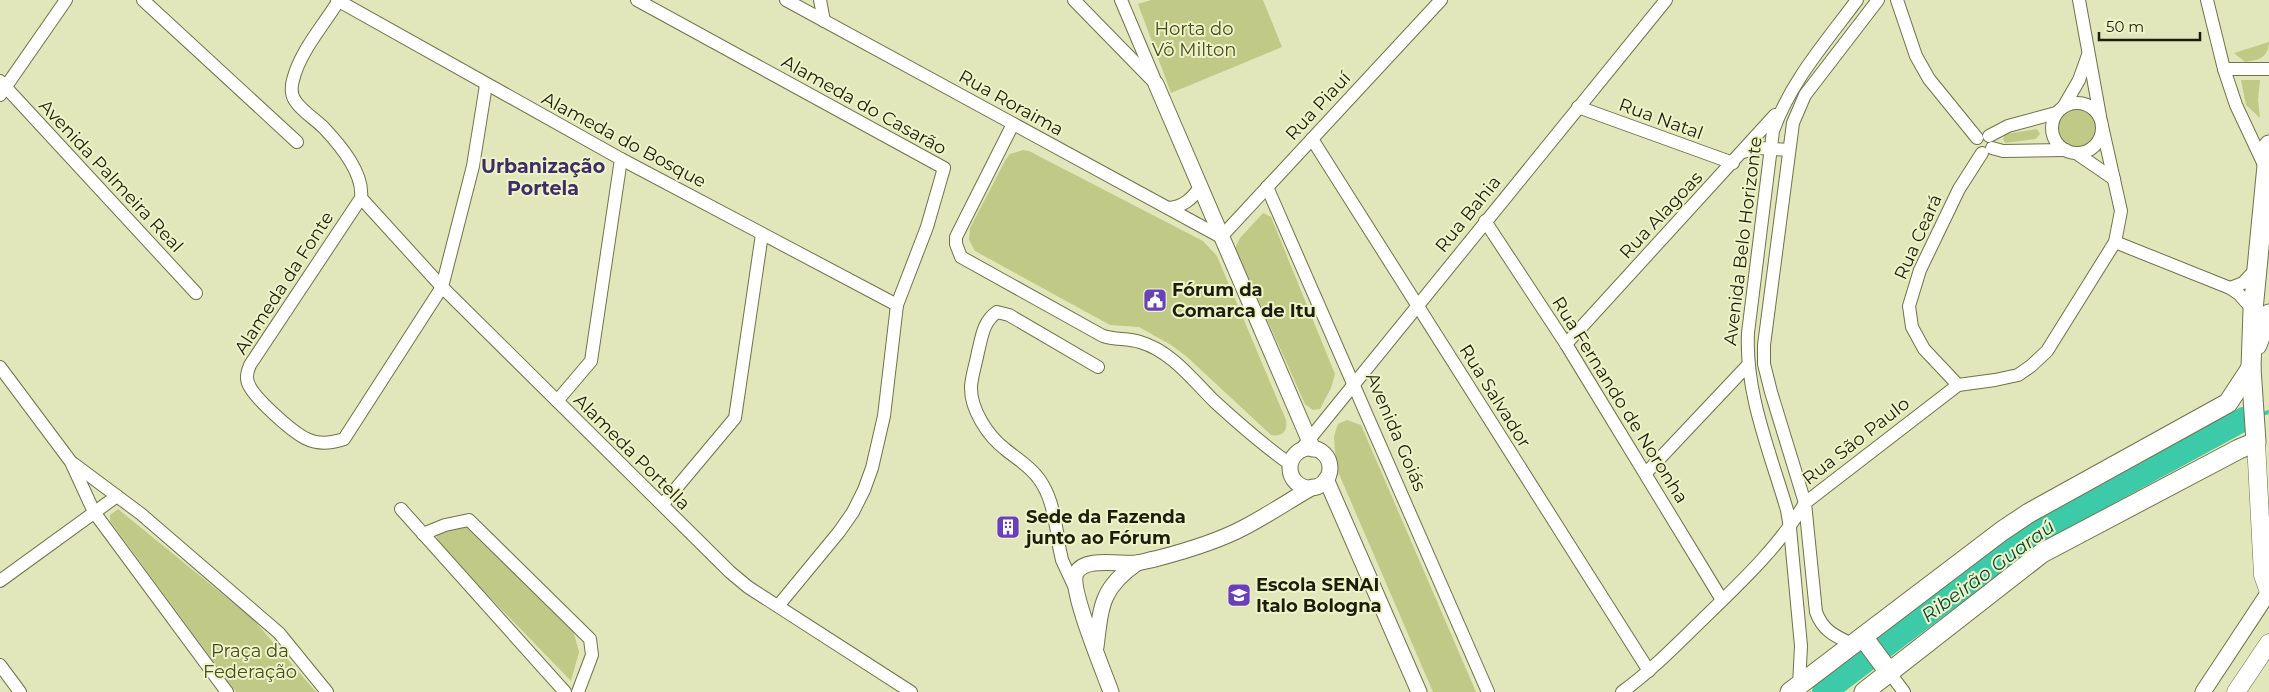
<svg xmlns="http://www.w3.org/2000/svg" width="2269" height="692" viewBox="0 0 2269 692" font-family="Montserrat,sans-serif">
  <style>
    .green { fill: #c1c986 }
    .lines { fill: none; stroke-linecap: round; stroke-linejoin: round }
    .stream { stroke: #3dcaa9; stroke-width: 4 }
    .river { stroke: #3dcaa9; stroke-width: 24 }
    .minor-casing { stroke: #6e734a; stroke-width: 14 }
    .tertiary-casing { stroke: #6e734a; stroke-width: 17 }
    .secondary-casing { stroke: #6e734a; stroke-width: 19 }
    .primary-casing { stroke: #6e734a; stroke-width: 21 }
    .minor { stroke: #fff; stroke-width: 12 }
    .tertiary { stroke: #fff; stroke-width: 15 }
    .secondary { stroke: #fff; stroke-width: 18 }
    .primary { stroke: #fff; stroke-width: 19 }
    .labels { text-anchor: middle; dominant-baseline: central; stroke-width: 4; stroke-linejoin: round; paint-order: stroke }
    .park-label { font-size: 18px; fill: #494d22; stroke: #eef4c7 }
    .street-label { font-size: 18px; fill: #1c1e0d; stroke: #eef4c7 }
    .poi-label { font-size: 18px; font-weight: bold; fill: #1c1e0d; stroke: #eef4c7; text-anchor: start }
    .neighbourhood-label { font-size: 19px; font-weight: bold; fill: #3d2c67; stroke: #eef4c7 }
    .water-label { font-size: 19px; font-style: italic; fill: #0a4739; stroke: #eef4c7 }
  </style>
  <rect width="100%" height="100%" fill="#e1e7ba"/>
  <g class="green">
    <polygon points="1151,0 1263,0 1282,47 1171,93 1138,4"/>
    <path d="M2269,42C2268,58 2259,60 2245,62L2234,53Z"/>
    <polygon points="2241,80 2260,80 2258,100 2260,118 2246,105"/>
    <circle cx="2077" cy="128" r="19"/>
    <polygon points="2037,129 2040,134 2036,139 2005,143 2003,139 2005,134"/>
    <path d="M1023,150L1029,151L1203,241L1217,256L1286,420C1288,431 1282,437 1271,435L1186,356L1171,345L1139,327L1110,325L975,251L969,240L970,228L1006,159L1010,154Z"/>
    <polygon points="1263,213 1271,217 1335,374 1331,388 1320,409 1313,410 1305,404 1235,248 1240,238"/>
    <polygon points="1347,420 1361,425 1476,692 1433,692 1336,467 1334,436 1338,424"/>
    <polygon points="118,509 253,619 316,692 236,692 110,521 110,515"/>
    <polygon points="464,525 573,630 579,652 571,681 440,546 435,532"/>
  </g>
  <g class="lines">
    <polyline class="stream" points="2259,415 2269,412"/>
    <polyline class="river" points="1824,692 2034,533 2244,419"/>
    <g class="minor-casing">
      <g id="minor">
        <polyline points="143,0 297,142"/>
        <polyline points="337,0 621,159 897,305"/>
        <path d="M339,0C324,25 300,51 293,80C291,87 291,96 296,102C303,112 315,119 324,128C340,145 364,173 361,198L250,365C247,372 245,379 250,387C257,400 293,433 307,439C319,445 332,443 344,439L442,287L473,166L486,85"/>
        <polyline points="637,0 944,168 927,227 897,305 884,416 872,468 864,490 853,512 839,532 778,606"/>
        <polyline points="786,0 1221,237 1441,0"/>
        <polyline points="820,0 824,21"/>
        <polyline points="1074,0 1156,84"/>
        <polyline points="1121,0 1154,78"/>
        <polyline points="1897,0 1916,56 1929,79 1977,138"/>
        <polyline points="2079,0 2100,116"/>
        <polyline points="2207,0 2224,69 2236,105 2266,169"/>
        <polyline points="2224,69 2269,69"/>
        <polyline points="0,81 196,293"/>
        <polyline points="0,95 66,0"/>
        <circle cx="2077" cy="128" r="25"/>
        <polyline points="2064,106 2079,80 2088,55"/>
        <polyline points="1578,107 1733,163"/>
        <path d="M1013,124L956,237V244L961,257L1103,336C1115,340 1128,338 1140,342C1171,351 1192,379 1214,401C1238,423 1263,445 1290,464"/>
        <polyline points="1989,136 2008,126 2056,113"/>
        <polyline points="1312,139 1649,671"/>
        <polyline points="1992,148 2003,151 2066,150"/>
        <polyline points="1743,152 1759,148 1789,150"/>
        <polyline points="2076,153 2114,179"/>
        <polyline points="1267,187 1488,692"/>
        <polyline points="361,198 442,287 730,572 748,587 911,692"/>
        <path d="M1168,208C1183,207 1192,199 1200,187"/>
        <polyline points="1485,221 1566,344 1722,600"/>
        <polyline points="2115,242 2230,288 2239,294 2253,310"/>
        <polyline points="2230,288 2243,283 2257,268"/>
        <polyline points="1566,344 1775,115"/>
        <polyline points="0,367 71,462 94,512 227,692"/>
        <polyline points="1958,385 1924,349 1912,327 1909,306 1920,270 1959,189 1982,153"/>
        <polyline points="557,401 591,361 621,159"/>
        <polyline points="1299,452 1666,0"/>
        <polyline points="74,464 141,514 279,633 327,692"/>
        <polyline points="1646,473 1747,366"/>
        <polyline points="663,504 735,418 762,234"/>
        <polyline points="401,509 565,692"/>
        <polyline points="423,534 445,525 469,520 590,639 592,655 578,692"/>
        <path d="M1058,537C1054,517 1052,497 1039,479C1030,466 1017,459 1005,449C988,436 970,409 971,386C972,375 976,363 978,352C982,336 983,322 997,312L1009,315L1098,367"/>
        <polyline points="1059,546 1062,560 1075,588"/>
        <polyline points="0,581 117,496"/>
        <path d="M1852,644C1835,636 1823,631 1816,612L1805,503L1771,392L1764,364V345L1793,123L1805,95L1878,0"/>
        <polyline points="0,665 20,692"/>
        <polyline points="1889,672 1904,692"/>
        <path d="M1799,685L1801,646L1790,528L1787,510C1770,452 1745,393 1748,333L1773,131C1791,81 1826,42 1857,0"/>
        <path d="M1622,692C1651,671 1676,645 1702,620C1739,584 1779,547 1805,503L1958,385L1995,380L2018,375L2031,366L2047,351L2115,242L2121,211L2102,126"/>
      </g>
    </g>
    <g class="tertiary-casing">
      <g id="tertiary">
        <polyline points="1156,84 1313,449"/>
        <circle cx="1310" cy="468" r="20"/>
        <polyline points="1326,479 1419,692"/>
        <path d="M1096,647C1101,606 1101,588 1137,563"/>
        <path d="M1111,692C1104,672 1069,589 1076,573C1085,556 1121,565 1137,563C1143,562 1149,560 1155,559C1186,551 1217,542 1245,527C1268,515 1290,500 1313,487"/>
        <polyline points="2203,692 2269,592"/>
      </g>
    </g>
    <g class="secondary-casing">
      <g id="secondary">
        <polyline points="2256,442 2263,575 2269,592"/>
        <polyline points="2236,692 2269,643"/>
      </g>
    </g>
    <g class="primary-casing">
      <g id="primary">
        <polyline points="2257,345 2269,314"/>
        <polyline points="1863,637 1889,672"/>
        <polyline points="1790,692 2002,531 2029,513 2228,403 2251,368"/>
        <polyline points="1864,692 2042,553 2239,449 2256,442 2251,368 2253,310 2269,145"/>
      </g>
    </g>
    <use href="#minor" class="minor"/>
    <use href="#tertiary" class="tertiary"/>
    <use href="#secondary" class="secondary"/>
    <use href="#primary" class="primary"/>
  </g>
  <defs>
    <g id="civic-square" transform="scale(1.25)"><rect x="-9" y="-9" width="18" height="18" rx="4" fill="#6841ba" stroke="#eef4c7"/><path d="M-.6-6.5H3V-4.5H.6V-3L4-1V1h2V6H-6V1h2V-1L-.6-3ZM-1.2 2.5V6h2.4V2.5Z" fill="#fff"/></g>
    <g id="building-square" transform="scale(1.25)"><rect x="-9" y="-9" width="18" height="18" rx="4" fill="#6841ba" stroke="#eef4c7"/><path d="M-4-6H4V6H1V3H-1V6H-4ZM-2.5-4.3h1.7v1.8h-1.7ZM.8-4.3h1.7v1.8H.8ZM-2.5-1h1.7V.8h-1.7ZM.8-1h1.7V.8H.8Z" fill="#fff"/></g>
    <g id="university-square" transform="scale(1.25)"><rect x="-9" y="-9" width="18" height="18" rx="4" fill="#6841ba" stroke="#eef4c7"/><path d="M0-5L7-2L0 1L-7-2ZM-4 1L0 2.5L4 1V4Q0 6-4 4Z" fill="#fff"/></g>
  </defs>
  <g fill-rule="evenodd">
    <use href="#civic-square" x="1155" y="300"/>
    <use href="#building-square" x="1008" y="527"/>
    <use href="#university-square" x="1239" y="595"/>
  </g>
  <g class="labels">
    <g class="park-label">
      <text x="1194" y="29">Horta do<tspan x="1194" dy="21">Võ Milton</tspan></text>
      <text x="250" y="651">Praça da<tspan x="250" dy="21">Federação</tspan></text>
    </g>
    <g class="street-label">
      <text transform="translate(1011 103) rotate(29)">Rua Roraima</text>
      <text transform="translate(864 105) rotate(29)">Alameda do Casarão</text>
      <text transform="translate(1318 106) rotate(-47)">Rua Piauí</text>
      <text transform="translate(1661 119) rotate(20)">Rua Natal</text>
      <text transform="translate(624 140) rotate(28)">Alameda do Bosque</text>
      <text transform="translate(111 176) rotate(47)">Avenida Palmeira Real</text>
      <text transform="translate(1468 214) rotate(-51)">Rua Bahia</text>
      <text transform="translate(1661 215) rotate(-47)">Rua Alagoas</text>
      <text transform="translate(1918 237) rotate(-66)">Rua Ceará</text>
      <text transform="translate(1743 241) rotate(-83)">Avenida Belo Horizonte</text>
      <text transform="translate(284 283) rotate(-57)">Alameda da Fonte</text>
      <text transform="translate(1495 396) rotate(58)">Rua Salvador</text>
      <text transform="translate(1620 400) rotate(58)">Rua Fernando de Noronha</text>
      <text transform="translate(1396 432) rotate(67)">Avenida Goiás</text>
      <text transform="translate(1856 441) rotate(-38)">Rua São Paulo</text>
      <text transform="translate(632 452) rotate(45)">Alameda Portella</text>
    </g>
    <g class="poi-label">
      <text x="1172" y="290">Fórum da<tspan x="1172" dy="21">Comarca de Itu</tspan></text>
      <text x="1026" y="517">Sede da Fazenda<tspan x="1026" dy="21">junto ao Fórum</tspan></text>
      <text x="1256" y="585">Escola SENAI<tspan x="1256" dy="21">Italo Bologna</tspan></text>
    </g>
    <g class="neighbourhood-label">
      <text x="543" y="166">Urbanização<tspan x="543" dy="22">Portela</tspan></text>
    </g>
    <g class="water-label">
      <text transform="translate(1988 571) rotate(-36)">Ribeirão Guaraú</text>
    </g>
  </g>
  <path d="M2099 32v8h101v-8" fill="none" stroke="#1c1e0d" stroke-width="2.5"/>
  <text x="2106" y="32" font-size="15" fill="#1c1e0d" stroke="#eef4c7" stroke-width="4" paint-order="stroke">50 m</text>
</svg>
